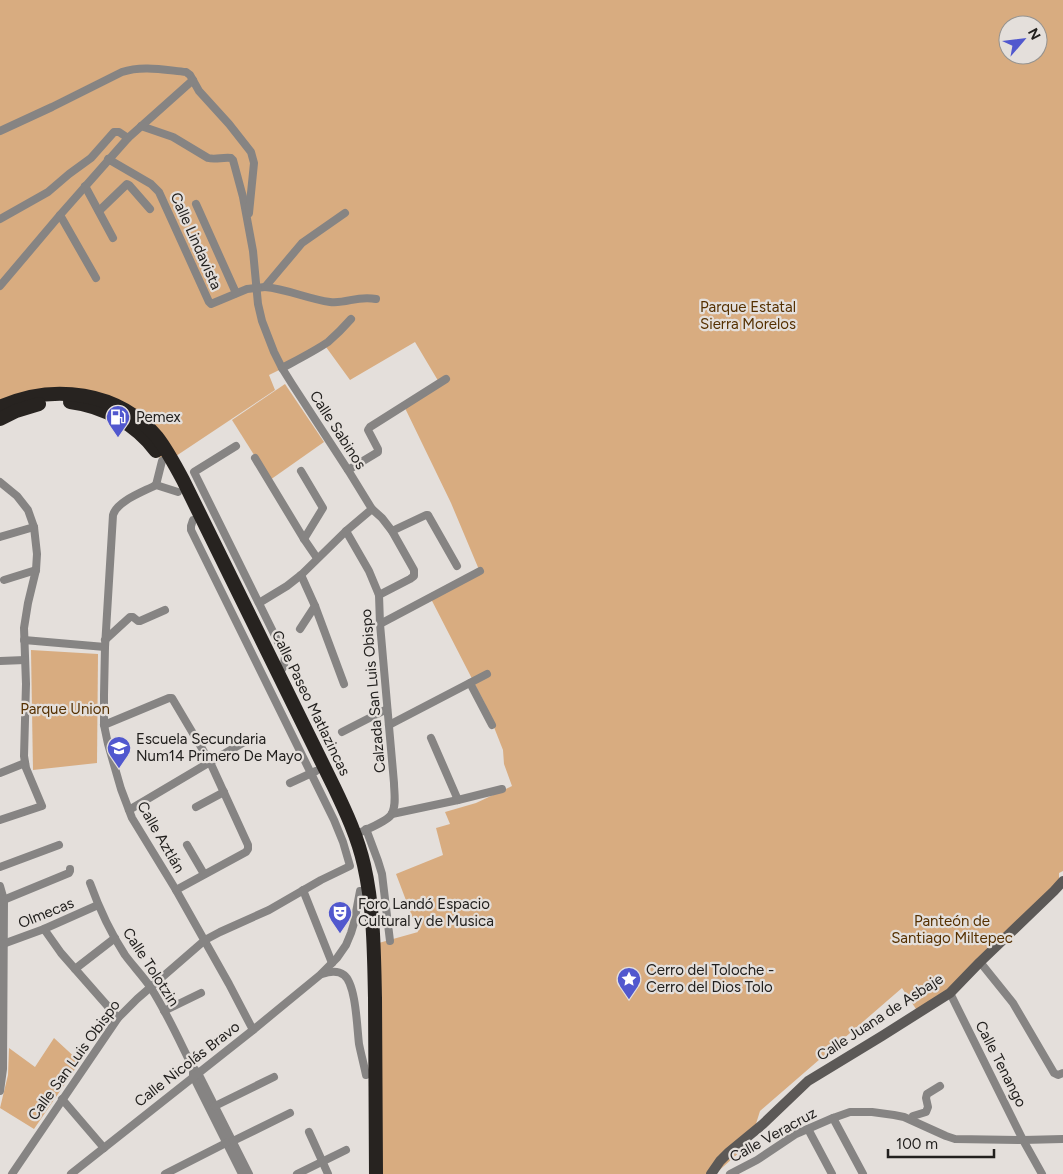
<svg xmlns="http://www.w3.org/2000/svg" width="1063" height="1174" viewBox="0 0 1063 1174" font-family="Figtree,sans-serif">
  <style>
    .green { fill: #d8ac80; fill-rule: evenodd }
    .lines { fill: none; stroke-linecap: round; stroke-linejoin: round }
    .street { stroke: #868483; stroke-width: 8 }
    .secondary { stroke: #5c5957; stroke-width: 10 }
    .highway { stroke: #272320; stroke-width: 14 }
    .labels { text-anchor: middle; dominant-baseline: central; stroke-width: 4.5; stroke-linejoin: round; paint-order: stroke }
    .street-label { font-size: 15px; fill: #22201e; stroke: #e4dfdb }
    .park-label { font-size: 15px; fill: #553000; stroke: #e4dfdb }
    .poi-label { font-size: 15px; fill: #22201e; stroke: #e4dfdb; text-anchor: start }
  </style>
  <rect width="100%" height="100%" fill="#e4dfdb"/>
  <g class="green">
    <path d="M0,0H1063V871L1059,873V887L962,978L918,1012L902,988L760,1111L750,1143L715,1174H371L368,946L418,932L396,874L443,855L436,828L450,824L445,812L476,803L512,786L504,764L503,750L484,702L430,597L480,572L451,503L404,406L440,384L415,342L350,380L326,347L269,375L275,390L164,464L147,440L127,422L50,395L0,406ZM1008,25H1038V55H1008Z"/>
    <polygon points="285,384 324,442 270,480 232,420"/>
    <polygon points="31,650 98,654 97,763 33,770"/>
    <polygon points="54,1038 80,1062 34,1129 0,1108 8,1075 9,1048 35,1067"/>
  </g>
  <g class="lines">
    <g class="street">
      <path d="M141,126L173,137L208,158C215,160 223,157 231,158L233,160L243,197L253,251L258,304L262,321L274,352L282,368L292,384L348,470L372,509L382,518L392,531L414,570V576L410,579L379,595"/>
      <path d="M0,131L52,107L122,72C142,65 165,70 186,72L190,75L199,91L229,124L251,152L254,163L249,213"/>
      <polyline points="108,159 151,184 159,192 209,302 211,304 247,289 265,287 302,243 345,213"/>
      <polyline points="85,186 113,238"/>
      <polyline points="196,204 236,293"/>
      <polyline points="99,211 127,184 129,185 150,209"/>
      <polyline points="60,215 96,278"/>
      <polyline points="0,219 48,192 69,174 91,158 114,132 119,132 128,138"/>
      <polyline points="0,286 60,215 128,138 193,80"/>
      <path d="M265,287C287,289 308,299 330,302C347,304 357,295 376,299"/>
      <path d="M282,368C297,360 313,352 328,342C336,335 344,327 351,319"/>
      <polyline points="236,446 194,472 285,656 284,666 279,674"/>
      <polyline points="255,458 304,539 317,558"/>
      <polyline points="348,470 378,452 378,449 368,430 370,427 446,379"/>
      <polyline points="301,471 323,508 304,539"/>
      <polyline points="0,482 17,496 28,510 34,527 37,554 36,570 28,603 24,628 26,684 24,756 26,768 42,806 0,820"/>
      <polyline points="156,485 162,461"/>
      <path d="M178,492L156,485C143,492 117,501 113,515L105,647L104,695V725L108,744L121,789L132,818L176,890L229,984L253,1030"/>
      <path d="M346,531L369,571L379,595L380,624L394,783C394,792 397,806 391,815C385,823 364,830 355,835"/>
      <polyline points="392,531 426,515 428,515 457,566"/>
      <polyline points="0,537 34,527"/>
      <polyline points="301,575 315,606 344,684"/>
      <polyline points="4,580 36,570"/>
      <polyline points="259,603 287,586 301,575 346,531 372,509"/>
      <polyline points="380,624 480,571"/>
      <polyline points="300,629 315,606"/>
      <polyline points="24,640 105,647"/>
      <polyline points="105,640 130,617 133,617 138,621 140,621 165,610"/>
      <polyline points="0,661 25,660"/>
      <polyline points="470,683 492,725"/>
      <polyline points="104,725 169,698 172,698 210,762 248,845 248,849 246,852 176,890"/>
      <polyline points="389,725 487,674"/>
      <polyline points="342,732 387,709"/>
      <polyline points="431,738 458,800"/>
      <polyline points="0,773 25,763"/>
      <polyline points="290,783 316,771"/>
      <polyline points="196,807 224,792"/>
      <polyline points="129,810 210,762 246,741"/>
      <polyline points="392,814 458,800 502,789"/>
      <polyline points="366,829 378,861 382,874 390,941"/>
      <polyline points="187,845 204,874"/>
      <polyline points="0,867 59,845"/>
      <path d="M90,883C99,908 110,932 125,955C133,966 143,976 151,988C167,1013 179,1040 192,1066L198,1073L249,1174"/>
      <polyline points="0,886 4,900 3,1069 0,1091"/>
      <polyline points="303,890 332,963"/>
      <polyline points="1,901 69,873 70,871 70,869"/>
      <polyline points="44,929 61,953 118,1018"/>
      <polyline points="3,944 44,929 98,905"/>
      <polyline points="980,962 1013,1003 1054,1073 1058,1075 1063,1073"/>
      <polyline points="75,969 115,938"/>
      <path d="M322,974C329,972 337,970 344,975C356,984 357,1028 359,1044C361,1054 364,1065 366,1075"/>
      <polyline points="950,993 1023,1140 1042,1174"/>
      <polyline points="164,1011 201,993"/>
      <polyline points="193,1073 193,1076 242,1174"/>
      <polyline points="62,1099 104,1148"/>
      <polyline points="215,1106 274,1077"/>
      <polyline points="913,1116 926,1112 928,1107 926,1098 927,1094 940,1086"/>
      <polyline points="833,1118 863,1174"/>
      <polyline points="808,1129 832,1174"/>
      <polyline points="309,1132 328,1174"/>
      <polyline points="233,1141 290,1113"/>
      <polyline points="12,1174 118,1018 137,999 205,940 220,932 269,910 321,880 350,866 343,842 334,820 191,530 191,526 193,520"/>
      <polyline points="71,1174 253,1030 320,975 337,958 346,945 351,933 354,923 360,891"/>
      <polyline points="165,1174 226,1143"/>
      <polyline points="297,1174 346,1150"/>
      <polyline points="730,1174 757,1160 796,1134 833,1118 850,1112 872,1112 894,1115 904,1117 946,1136 955,1139 1023,1140 1063,1139"/>
    </g>
    <polyline class="secondary" points="711,1174 720,1161 729,1152 763,1124 808,1081 882,1036 950,993 980,962 1054,891 1063,881"/>
    <g class="highway">
      <path d="M70,402C103,406 136,424 156,451"/>
      <path d="M0,407C53,383 118,391 157,437C167,450 175,465 183,480L334,787C346,812 358,838 364,865C374,909 374,954 375,998C375,1057 376,1115 376,1174"/>
      <polyline points="0,419 16,411 39,404"/>
    </g>
  </g>
  <defs>
    <g id="fuel-pin" transform="scale(1.25)"><path d="M0 17L-7.5 6A9.5 9.5 0 1 1 7.5 6Z" fill="#5158ce" stroke="#e4dfdb"/><path d="M-5.5-6h7V0h2V4h1.3V-2.5L3-4.5l.8-.8L6-3V5H2.5V1h-1V6h-7ZM-4.2-4.7v3.2H.2V-4.7Z" fill="#fff"/></g>
    <g id="school-pin" transform="scale(1.25)"><path d="M0 17L-7.5 6A9.5 9.5 0 1 1 7.5 6Z" fill="#5158ce" stroke="#e4dfdb"/><path d="M0-5L7-2L0 1L-7-2ZM-4 1L0 2.5L4 1V4Q0 6-4 4Z" fill="#fff"/></g>
    <g id="theatre-pin" transform="scale(1.25)"><path d="M0 17L-7.5 6A9.5 9.5 0 1 1 7.5 6Z" fill="#5158ce" stroke="#e4dfdb"/><path d="M-5-5.5Q0-4 5-5.5V0Q5 5 0 6Q-5 5-5 0ZM-3.3-2.5H-1v1.5H-3.3ZM1-2.5H3.3v1.5H1ZM-2.8 1Q0 5.5 2.8 1Z" fill="#fff"/></g>
    <g id="sight-pin" transform="scale(1.25)"><path d="M0 17L-7.5 6A9.5 9.5 0 1 1 7.5 6Z" fill="#5158ce" stroke="#e4dfdb"/><path d="M0-6L1.8-2.2L6-1.7L2.9 1.2L3.7 5.4L0 3.3L-3.7 5.4L-2.9 1.2L-6-1.7L-1.8-2.2Z" fill="#fff"/></g>
  </defs>
  <g fill-rule="evenodd">
    <use href="#fuel-pin" x="118" y="417"/>
    <use href="#school-pin" x="119" y="748"/>
    <use href="#theatre-pin" x="340" y="913"/>
    <use href="#sight-pin" x="629" y="979"/>
  </g>
  <g class="labels">
    <g class="street-label">
      <text transform="translate(196 241) rotate(66)">Calle Lindavista</text>
      <text transform="translate(338 430) rotate(57)">Calle Sabinos</text>
      <text transform="translate(373 691) rotate(-95)">Calzada San Luis Obispo</text>
      <text transform="translate(311 703) rotate(64)">Calle Paseo Matlazincas</text>
      <text transform="translate(161 837) rotate(60)">Calle Aztlán</text>
      <text transform="translate(46 913) rotate(-22)">Olmecas</text>
      <text transform="translate(151 967) rotate(57)">Calle Tolotzin</text>
      <text transform="translate(880 1017) rotate(-33)">Calle Juana de Asbaje</text>
      <text transform="translate(74 1060) rotate(-54)">Calle San Luis Obispo</text>
      <text transform="translate(187 1064) rotate(-38)">Calle Nicolás Bravo</text>
      <text transform="translate(1001 1064) rotate(63)">Calle Tenango</text>
      <text transform="translate(773 1135) rotate(-29)">Calle Veracruz</text>
    </g>
    <g class="park-label">
      <text x="748" y="307">Parque Estatal<tspan x="748" dy="17">Sierra Morelos</tspan></text>
      <text x="65" y="709">Parque Union</text>
      <text x="952" y="921">Panteón de<tspan x="952" dy="17">Santiago Miltepec</tspan></text>
    </g>
    <g class="poi-label">
      <text x="136" y="417">Pemex</text>
      <text x="136" y="739">Escuela Secundaria<tspan x="136" dy="17">Num14 Primero De Mayo</tspan></text>
      <text x="358" y="904">Foro Landó Espacio<tspan x="358" dy="17">Cultural y de Musica</tspan></text>
      <text x="646" y="970">Cerro del Toloche -<tspan x="646" dy="17">Cerro del Dios Tolo</tspan></text>
    </g>
  </g>
  <g transform="translate(1023 40) rotate(62)"><circle r="24" fill="#e4dfdb" stroke="#96938f"/>
  <path d="M0-4L9 19L0 12L-9 19Z" fill="#5158ce"/>
  <text y="-8" font-size="14" font-weight="bold" text-anchor="middle" fill="#22201e">N</text>
  </g>
  <path d="M888 1149v8h106v-8" fill="none" stroke="#22201e" stroke-width="2.5"/>
  <text x="896" y="1149" font-size="15" fill="#22201e" stroke="#e4dfdb" stroke-width="4" paint-order="stroke">100 m</text>
</svg>
